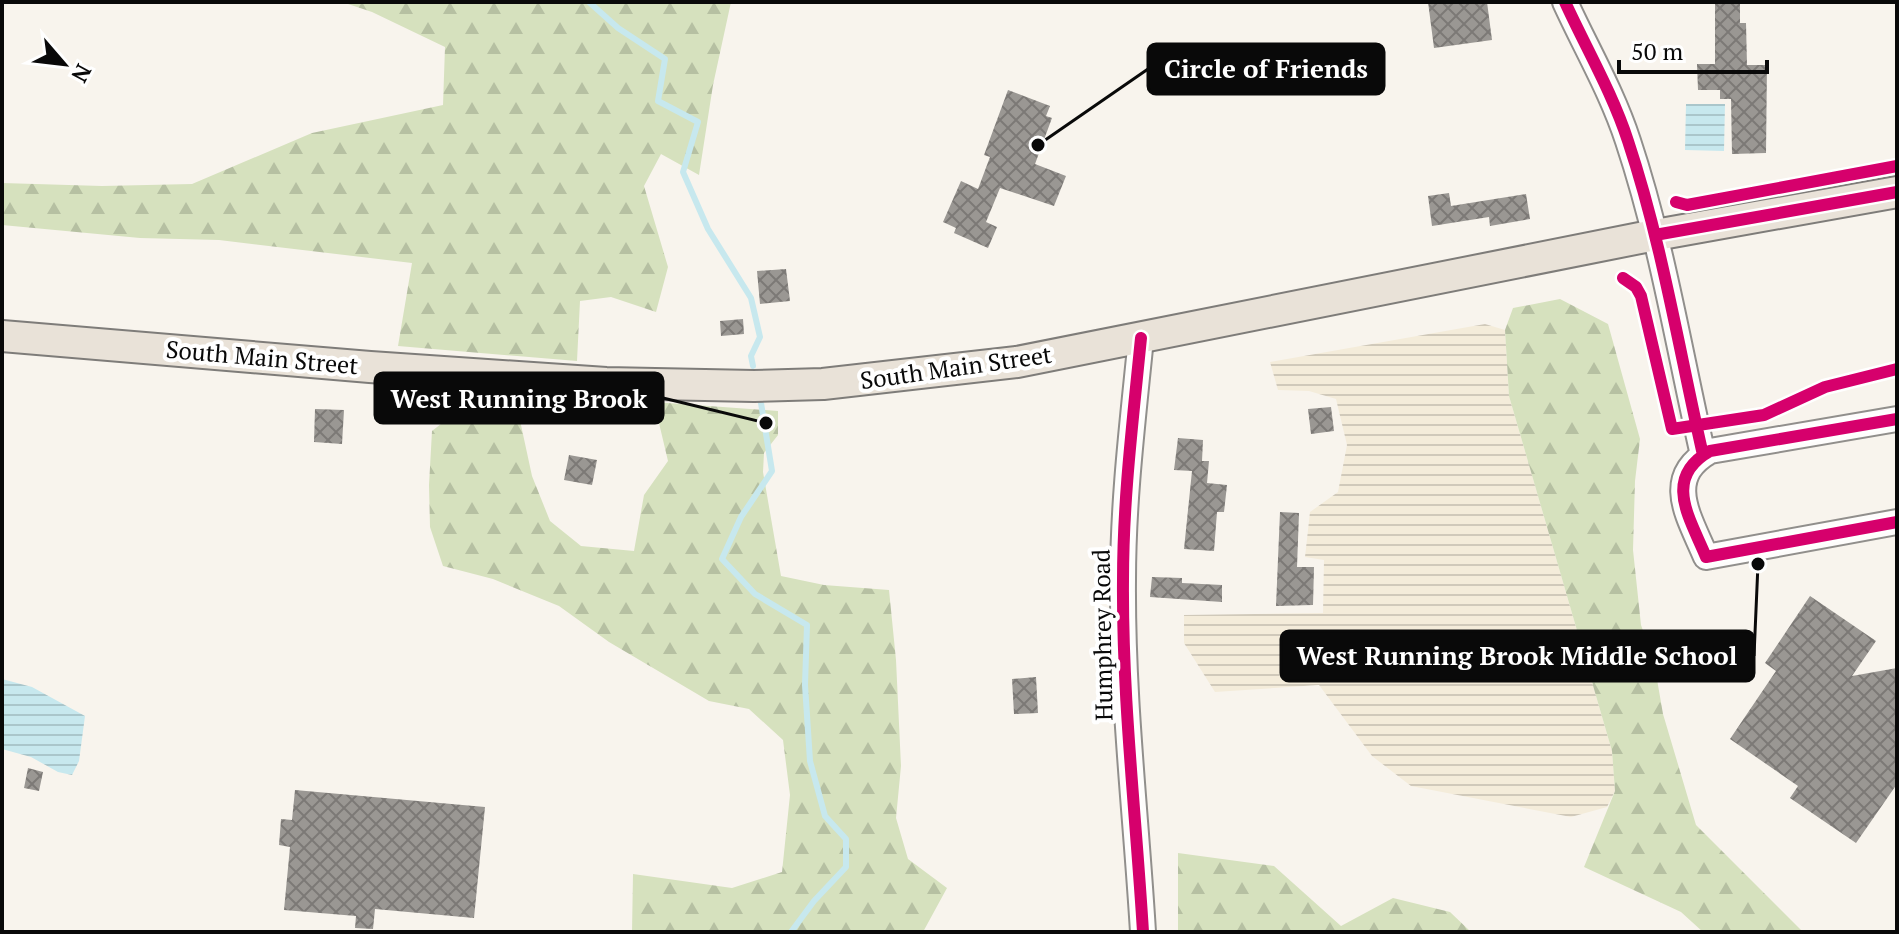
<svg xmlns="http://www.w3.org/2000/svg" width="1899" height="934" font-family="'PT Serif',serif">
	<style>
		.farmland { fill: url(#farmland-rules) }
		.forest { fill: url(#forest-firs) }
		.water { fill: url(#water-rules) }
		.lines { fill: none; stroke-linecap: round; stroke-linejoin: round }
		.stream { stroke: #c7e8ee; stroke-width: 6 }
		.building { fill: url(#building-cross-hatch) }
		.minor-casing { stroke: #918f8c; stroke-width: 28 }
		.major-casing { stroke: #7e7c79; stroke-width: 34 }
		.minor { stroke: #fefdfc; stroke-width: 24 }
		.major { stroke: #e9e2d8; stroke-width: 30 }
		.cycleway-casing { stroke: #fff; stroke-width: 17 }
		.cycleway { stroke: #d6006c; stroke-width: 12 }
		.labels { text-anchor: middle; stroke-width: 8; stroke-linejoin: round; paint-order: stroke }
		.street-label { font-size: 24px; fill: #090909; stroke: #fff }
		.leader { fill: none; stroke: #090909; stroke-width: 3 }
		.callout-dot { fill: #090909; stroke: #fff; stroke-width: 3 }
		.callout { fill: #090909; stroke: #090909; stroke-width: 3 }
		.callout-label { font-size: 26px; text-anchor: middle; font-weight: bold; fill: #fff }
	</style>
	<defs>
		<pattern id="farmland-rules" width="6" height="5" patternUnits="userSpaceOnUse" patternTransform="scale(2)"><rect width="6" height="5" fill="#f4ecda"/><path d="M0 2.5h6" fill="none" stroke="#d0c9ba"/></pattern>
		<pattern id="forest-firs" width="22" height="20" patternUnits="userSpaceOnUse" patternTransform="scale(2)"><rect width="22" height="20" fill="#d6e1be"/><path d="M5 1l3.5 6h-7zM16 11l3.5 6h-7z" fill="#b6c0a2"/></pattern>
		<pattern id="water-rules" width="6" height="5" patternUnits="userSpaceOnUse" patternTransform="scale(2)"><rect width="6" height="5" fill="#c7e8ee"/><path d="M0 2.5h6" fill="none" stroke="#aac6cb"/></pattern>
		<pattern id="building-cross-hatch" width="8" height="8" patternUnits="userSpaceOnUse" patternTransform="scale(2)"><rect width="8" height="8" fill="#9a9793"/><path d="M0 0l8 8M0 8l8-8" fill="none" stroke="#7c7976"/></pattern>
	</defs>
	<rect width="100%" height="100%" fill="#f8f4ed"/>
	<path class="farmland" d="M1485,324L1505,330L1509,396L1612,751L1615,791L1607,807L1571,817L1411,786L1372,756L1319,685L1215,692L1184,643V615L1323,613L1324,560L1305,557L1310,512L1338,492L1347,445L1336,399L1309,391L1278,390L1270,362Z"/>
	<path class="forest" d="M342,2H731L713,85L699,175L661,154L644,186L668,267L656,312L611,297L580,301L577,361L398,346L412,263L219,240L140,238L2,225V183L102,186L192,184L312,133L443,105L445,47L372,12Z
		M1560,299L1608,324L1640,439L1635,481L1633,550L1641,625L1654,662L1663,714L1696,825L1803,932H1703L1681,912L1584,867L1615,791L1612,751L1509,396L1505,330L1513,308Z
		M469,402L522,408L521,425L532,476L550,521L581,546L634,551L644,495L668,461L654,402L778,411V435L764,453L763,472L781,576L824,585L889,590L896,660L901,766L896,818L908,859L947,888L923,932H632L633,874L732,888L782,872L790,795L783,740L749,709L709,701L609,642L559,606L493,579L443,566L430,527L429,485L432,431Z
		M1178,853L1274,866L1341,926L1393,898L1450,912L1471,932H1178Z"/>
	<path class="water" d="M1686,104H1725L1724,151L1685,150Z
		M2,679L32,687L85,716L79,761L72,775L58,772L31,757L2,749Z"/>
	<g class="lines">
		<path class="stream" d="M589,2L618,28L665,59L658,101L698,122L683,172L708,229L751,298L760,337L751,356L753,366
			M761,403L772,471L741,517L722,559L755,594L807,625L805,685L810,761L825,816L846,839V867L814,901L791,932"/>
	</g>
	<path class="building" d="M1428,2H1487L1492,40L1434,48Z
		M1715,2H1740V23H1746L1747,65H1767L1766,153L1732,154L1731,99H1720V90H1698L1697,64H1715Z
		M1008,90L1050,106L1046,116L1052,118L1035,164L1066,176L1054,206L1000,188L986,222L997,227L988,248L954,233L956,228L943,222L961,181L978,189L990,157L984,155Z
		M1449,193L1451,206L1526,194L1530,219L1490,226L1489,217L1432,226L1428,196Z
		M786,269L790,301L760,304L757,271Z
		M743,319L744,334L721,336L720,321Z
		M1331,407L1334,431L1311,434L1308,409Z
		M315,409L344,410L342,444L314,442Z
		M1178,438L1203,440L1202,461H1209L1207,483L1227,485L1224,512H1217L1214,551L1184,549L1192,471L1174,470Z
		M569,455L597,460L592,485L564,480Z
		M1280,512L1299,513L1297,567H1314L1313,605L1276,606Z
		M1152,577L1182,578V583L1222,585V602L1150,597Z
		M1810,596L1876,641L1852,676L1897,668V784L1856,843L1790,798L1798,786L1730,739L1776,671L1765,663Z
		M1036,677L1038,713L1014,714L1012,679Z
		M28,768L43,772L39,791L24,788Z
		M295,790L485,807L474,918L375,909L373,929L355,928L356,916L284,910L290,847L279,845L281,819L292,820Z"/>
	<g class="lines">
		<g class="minor-casing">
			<path id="minor" d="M1565,2C1586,48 1612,92 1628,141C1662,243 1679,350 1703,455
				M1141,338C1133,419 1123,499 1123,580C1122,698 1136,815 1143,932
				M1897,419L1710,451C1662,478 1690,518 1706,557L1897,522"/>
		</g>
		<g class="major-casing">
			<path id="major" d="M2,336L370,367L606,383L754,386L823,384L1017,362L1650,236L1897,192"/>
		</g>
		<use href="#minor" class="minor"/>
		<use href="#major" class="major"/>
		<g class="cycleway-casing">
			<path id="cycleway" d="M1565,2C1586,48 1612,92 1628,141C1662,243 1679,350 1703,455
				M1676,202L1687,205L1897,166
				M1655,235L1897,192
				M1623,278L1636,287L1641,296L1672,429L1764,415L1825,387L1897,369
				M1141,338C1133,419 1123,499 1123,580C1122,698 1136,815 1143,932
				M1897,419L1710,451C1662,478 1690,518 1706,557L1897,522"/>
		</g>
		<use href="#cycleway" class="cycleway"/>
	</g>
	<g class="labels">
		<g class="street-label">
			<text transform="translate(262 358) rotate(5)" y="8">South Main Street</text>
			<text transform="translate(956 368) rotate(-8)" y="8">South Main Street</text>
			<text transform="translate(1103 635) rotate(-91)" y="8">Humphrey Road</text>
		</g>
	</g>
	<path class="leader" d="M1038 145L1148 69M766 423L663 398M1758 564L1754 656"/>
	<g class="callout-dot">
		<circle cx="1038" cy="145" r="8"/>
		<circle cx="766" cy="423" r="8"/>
		<circle cx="1758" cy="564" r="8"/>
	</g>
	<g class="callout">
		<rect x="1148" y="44" width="236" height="50" rx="8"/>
		<rect x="375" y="373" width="288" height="50" rx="8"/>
		<rect x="1281" y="631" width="473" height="50" rx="8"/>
	</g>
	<g class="callout-label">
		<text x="1266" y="78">Circle of Friends</text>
		<text x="519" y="408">West Running Brook</text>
		<text x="1517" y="665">West Running Brook Middle School</text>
	</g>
	<rect width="1899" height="934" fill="none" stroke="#090909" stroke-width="8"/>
	<g transform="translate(64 64) rotate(118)" stroke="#ffffff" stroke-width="6" paint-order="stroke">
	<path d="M0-6L14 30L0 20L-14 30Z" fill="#090909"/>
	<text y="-12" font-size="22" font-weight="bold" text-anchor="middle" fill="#090909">N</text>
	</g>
	<path d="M1619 60v12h148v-12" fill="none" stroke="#090909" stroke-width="4"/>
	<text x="1631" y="60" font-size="24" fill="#090909" stroke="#ffffff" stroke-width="6" paint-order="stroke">50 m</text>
</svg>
